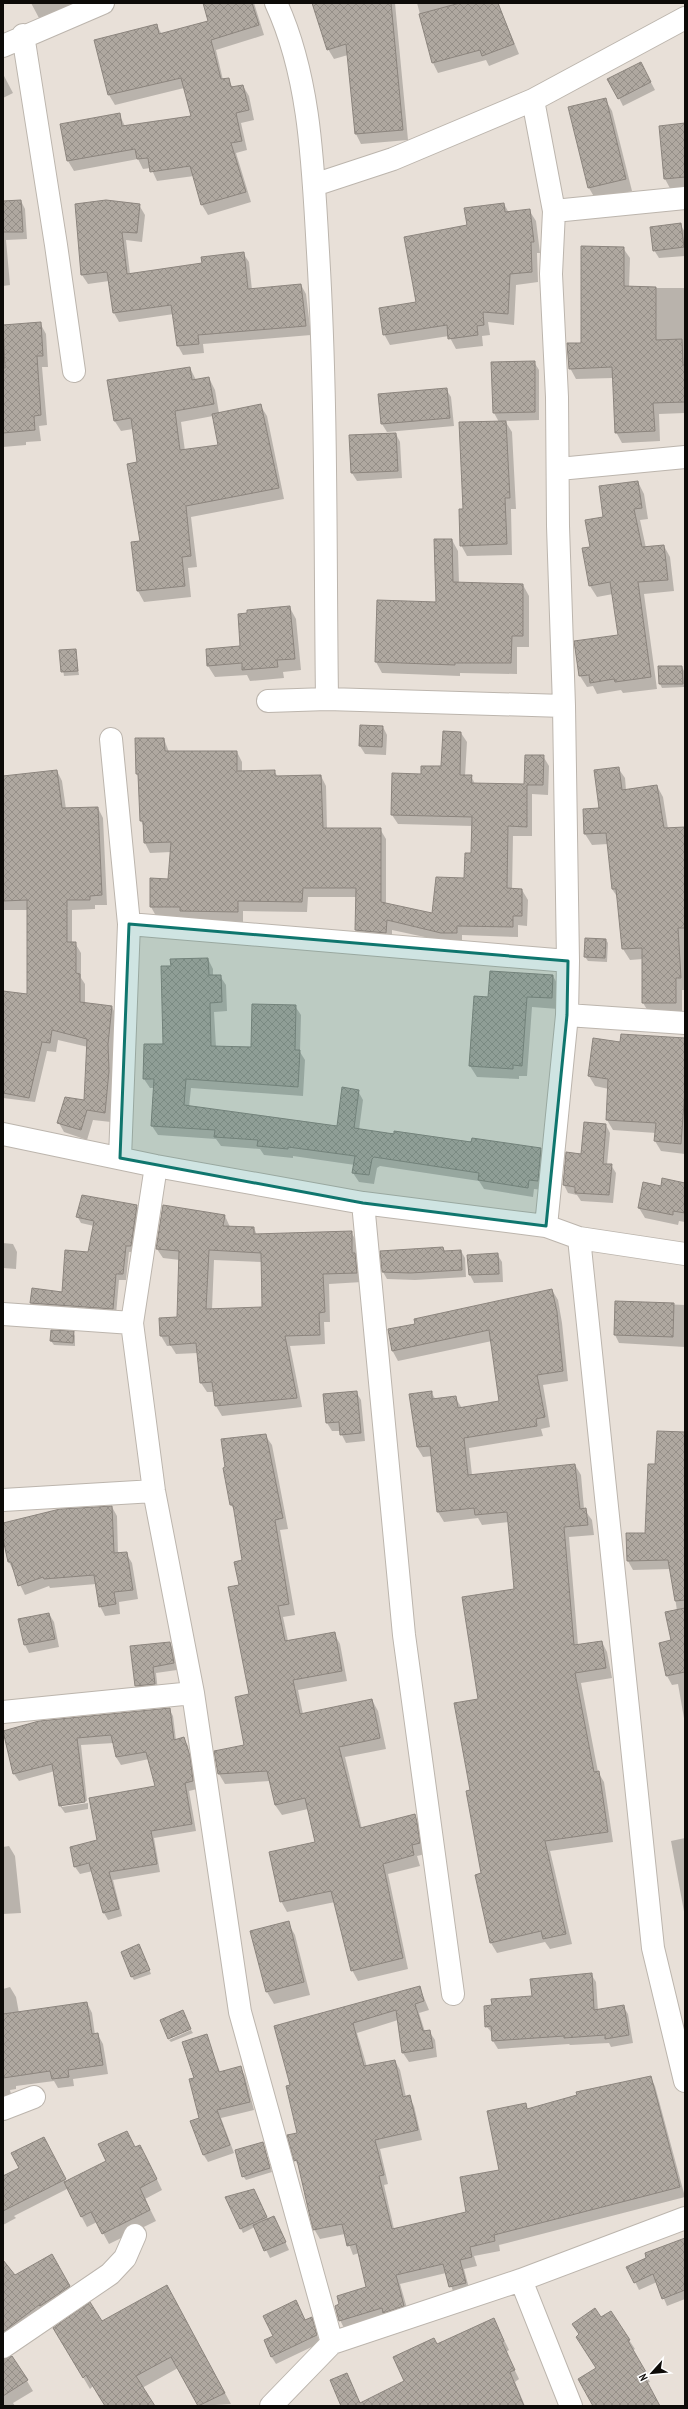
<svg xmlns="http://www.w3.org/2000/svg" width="688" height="2409" font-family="'PT Sans Narrow',sans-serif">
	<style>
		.shadow { fill: #0003; fill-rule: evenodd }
		.building { fill: url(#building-cross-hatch); stroke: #8c857e; fill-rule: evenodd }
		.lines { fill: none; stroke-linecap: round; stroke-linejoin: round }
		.minor-casing { stroke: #bcb5ad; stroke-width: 24 }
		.minor { stroke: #fff; stroke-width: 22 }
		.marked { fill: #0f766e; fill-opacity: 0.2; stroke: #0f766e; stroke-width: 3; stroke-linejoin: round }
	</style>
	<defs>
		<pattern id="building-cross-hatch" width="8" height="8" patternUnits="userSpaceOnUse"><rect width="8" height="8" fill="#afa8a0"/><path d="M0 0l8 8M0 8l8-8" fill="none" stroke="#958f88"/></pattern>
	</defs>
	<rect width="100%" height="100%" fill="#e8e0d8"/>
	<path class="shadow" d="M31,3H71L73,11L39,18Z
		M204,3H254L264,35L216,50L223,80L228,79L233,88L243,86L249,96L254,120L241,123L247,150L236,153L251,202L208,215L202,205L194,176L157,181L151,168L143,169L138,159L74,171L68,161L119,114L125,126L192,116L184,88L115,105L109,95L95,40L156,25L162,34L209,21Z
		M313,3H395L408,140L361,144L356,134L348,55L334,59L328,49Z
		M417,3H498L519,54L489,66L486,60L438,73L433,63Z
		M645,71L655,90L623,106L619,98Z
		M3,74L13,93L3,98Z
		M605,99L612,111L632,191L596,200L589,188Z
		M685,124V188L671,190L665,179Z
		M21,201L25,209L27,239L6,240L10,285L3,286V202Z
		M504,204L509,213L529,210L536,221L540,253H537L538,282L516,285L514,325L488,322L490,335L482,336L483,346L456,349L449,336L390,345L384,334L418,303L468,226Z
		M139,205L145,215L142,242L126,240L130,274L203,264L243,253L249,262L252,290L301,285L306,294L311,335L203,344L204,353L183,355L178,346L174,314L119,322L114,313L109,281L88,284L82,275Z
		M680,224L685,232V256L659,258L654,250Z
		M623,248L630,258L629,288H685V413L659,414L660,441L622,443L616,432L613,378L576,379L570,368Z
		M40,323L46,334L48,367H42L47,425L39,426L41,441L26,442V445L3,447V326Z
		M534,362L539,370V420L505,421L512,432L516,509H511L512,555L467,556L461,545L499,422L494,413L492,363Z
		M190,368L196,380L209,378L215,390L219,413L260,405L267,416L284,499L191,517L197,567L188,568L191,597L144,602L138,591L141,542L138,463L133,429L121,431L114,420ZM213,416L219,446L185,451L181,422Z
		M446,389L451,397L454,426L387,432L382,424Z
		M396,434L400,442L402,478L357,481L352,473Z
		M638,482L644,494L648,519L640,520L646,548L664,546L670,557L674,591L644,594L657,689L623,693L621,690L597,694L593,686L587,687L580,676L619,636L613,594L597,597L590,586L583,549L592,548L604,517Z
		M452,540L458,551L459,583L523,585L529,596V647H517V674L460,673V676L382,673L376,662L378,601L437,603Z
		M290,608L296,619L301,670L283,672L284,678L250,681L247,675L215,677L208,666L241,647Z
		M75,650L79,675L64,676L60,651Z
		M659,667H682L684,671V687L662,688L660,684Z
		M383,727L387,735L386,755L365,754L360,746Z
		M461,733L467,742L465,776H471L475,784L525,785L543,756L549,766L548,795L532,794V836H513L512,890H522L528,900L527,926L518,925V937L462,935V943L448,942L392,930V943L361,940L356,930L357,897H308L307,912L243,911V922L186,921L184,917L156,916L151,907L169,880L171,852L150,853L145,843L144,827L141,821L139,778L137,774L136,739H164L169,752H237L242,762V772L274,771L278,777L321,776L326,786L327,829H380L386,839V904L433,915L465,879L472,854V826L398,824L392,815L422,775L442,767Z
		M618,768L625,778L626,790L657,786L663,797L668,829L685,828V990H682V1014H650L643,1003V959L630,960L623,949L618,898L612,889L608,844L592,845L585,834Z
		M57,771L62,781L66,809L98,808L103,818L107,905H95V909L72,910V943H75L81,953V978L85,984V1004L112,1007L117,1017L113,1055L114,1081L111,1122L93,1120L87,1140L64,1132L59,1123L85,1101L88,1047L58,1040L56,1052L47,1051L35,1102L3,1098V992L28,996V910H3V777Z
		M586,939L606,940L608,943L607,962L588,961L585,957Z
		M208,959L213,969V976H220L226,985L227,1011L214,1012L216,1047L252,1048L295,1006L301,1015L300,1052L305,1060L303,1096L191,1088L189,1107L338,1127L358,1091L363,1100L359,1130L541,1149L546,1158L543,1190L534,1189L533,1197L484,1189L479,1181L380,1166L377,1168L374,1184L359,1182L353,1173L355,1165L293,1156V1158L264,1155L260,1149L221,1146L216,1139L158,1135L152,1126L155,1088H150L144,1079L145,1045L164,1046L172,967Z
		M553,976L559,987L558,1009L532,1007L527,1076H519V1079L477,1077L470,1066L489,998Z
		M594,1039L621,1043L685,1039V1154L661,1151L655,1141L656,1133L613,1130L607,1120L609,1089L595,1086L589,1076Z
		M606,1125L610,1133L607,1165H611L616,1173L613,1203L581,1201L577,1195L568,1193L564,1185L567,1153L582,1155Z
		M685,1184V1222L679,1221L678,1225L645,1218L639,1208L662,1187Z
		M137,1206L140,1213L134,1252H129L126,1280H119L116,1315L35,1309L31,1303L33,1289L63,1293L89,1253L94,1226L81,1223L77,1216Z
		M225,1216L230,1227L254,1228L257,1235L351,1232L357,1242L362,1282L329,1284L330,1322H324L325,1344L290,1346L302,1407L222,1416L216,1406L215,1392H207L201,1383L198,1353L176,1354L171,1346H167L161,1336L178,1318L180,1260L163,1258L157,1249ZM214,1260L262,1262L263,1308L212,1310Z
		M3,1243L13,1244L17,1252L16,1269L3,1268Z
		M443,1248L445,1252L461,1251L465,1258L466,1277L415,1280L387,1279L383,1272Z
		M497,1254L502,1262L503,1282L474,1283L470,1275L468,1256Z
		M552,1290L558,1300L562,1323L568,1381L543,1385L550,1427L541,1429L543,1436L469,1448L472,1475L575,1465L581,1475L584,1509L592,1520L594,1535L569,1537L578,1645L602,1642L607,1652L612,1678L581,1683L598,1772L604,1782L613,1842L550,1851L572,1944L550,1949L545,1942L497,1953L491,1943L476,1876L482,1874L471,1791L479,1700L515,1590L509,1522L482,1525L478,1518L444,1522L438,1512L432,1456L423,1457L417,1447L410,1394L431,1392L436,1400L455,1397L462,1408L500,1402L492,1341L398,1361L392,1350L417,1324Z
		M616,1302L685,1305V1347L619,1343L615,1335Z
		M73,1332L75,1336V1346L54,1345L51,1341Z
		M356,1392L361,1400L365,1441L346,1443L340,1431H332L327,1423Z
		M685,1433V1724L678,1684L672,1685L667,1676L677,1611L671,1569L633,1570L628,1561L646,1534L656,1465Z
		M265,1435L272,1445L288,1529L280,1530L295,1615L283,1617L288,1641L334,1633L340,1644L347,1681L298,1690L303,1714L372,1700L378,1711L386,1749L345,1757L362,1829L414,1816L420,1826L425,1854L417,1856L420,1866L388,1874L408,1969L358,1981L352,1970L335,1902L287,1912L281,1901L317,1843L308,1809L282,1815L275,1805L270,1781L225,1784L219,1774L246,1746L250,1695L240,1586L243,1561L235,1511L231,1505L224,1468Z
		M112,1507L117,1516L118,1554L126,1553L132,1563L138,1599L119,1602L120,1614L105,1616L100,1606L96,1584L50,1588L49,1586L25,1595L9,1562L3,1533Z
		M49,1614L54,1622L59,1647L29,1653L25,1645L20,1620Z
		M170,1643L174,1650L177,1670L156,1673L158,1691L139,1692L136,1686L131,1647Z
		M169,1709L173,1716L176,1740L183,1738L188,1746L197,1789L189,1791L196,1831L154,1838L160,1872L113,1880L122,1916L108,1920L104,1913L93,1871L80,1874L75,1867L71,1848L98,1841L156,1787L149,1759L121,1765L116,1757L114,1743L81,1745L87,1801L62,1805V1807L88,1803V1809L65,1813L60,1806L55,1771L19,1781L14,1774L3,1732L43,1722Z
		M685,1838V1917L671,1841Z
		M9,1846L15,1856L21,1913L3,1914V1847Z
		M288,1923L295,1935L310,1995L274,2004L267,1992Z
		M141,1949L151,1974L134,1980L132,1977Z
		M591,1974L596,1982L598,2011L623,2006L628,2014L633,2043L611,2047L609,2043L570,2045L569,2044L498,2049L493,2041V2034L486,2026L533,1997Z
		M10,1987L16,1997L19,2013L87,2003L92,2013L95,2035H98L103,2044L108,2074L73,2079L74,2086L58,2088L54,2081L16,2086V2089L10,2090L13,2103L3,2106V1989Z
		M420,1988L429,2010L419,2013L425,2032L429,2031L435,2040L437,2057L409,2062L403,2053L398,2020L357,2033L367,2067L395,2061L400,2070L406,2097H409L414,2106L422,2140L380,2149L388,2184L384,2185L394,2229L467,2212L501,2171L525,2104L528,2109L650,2077L655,2086L685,2197L499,2245L500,2251L474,2256L477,2266L464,2269L470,2292L455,2296L446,2273L400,2284L409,2315L345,2330L340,2320L367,2288L359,2253L353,2255L345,2234L320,2239L314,2229L300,2168L295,2160L299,2133L291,2085L275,2026Z
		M191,2030L193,2033L171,2042L169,2040Z
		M206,2036L220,2072L240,2067L245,2076L254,2110L221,2118L234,2153L208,2162L203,2154L196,2078Z
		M263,2143L272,2172L246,2180L243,2176Z
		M48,2146L66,2182L135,2148L146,2156L162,2190L145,2199L156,2221L109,2244L97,2222L87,2227L67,2189L14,2216L16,2218L3,2225V2178L20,2168Z
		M256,2194L268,2219L274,2217L289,2250L270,2258L255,2227L243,2233L226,2198Z
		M685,2247V2299L667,2306L657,2282L639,2290L628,2267L648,2258Z
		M51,2255L74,2294L9,2338L3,2330V2273L15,2276Z
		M174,2298L231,2404L199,2406L178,2368L142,2388L154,2406H106L93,2386L90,2389L54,2328L101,2323Z
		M296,2302L306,2321L311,2318L320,2343L276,2364L271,2356L275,2337Z
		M494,2319L509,2350L506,2352L519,2379L515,2382L525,2406H355L406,2381L437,2345Z
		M601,2319L629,2340L635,2349L632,2351L650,2382L647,2383L659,2406H594Z
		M3,2370L27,2381L33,2391L13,2403L15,2406H3Z"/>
	<path class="building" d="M203,3H252L259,25L211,40L221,79L229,78L231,87L243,85L249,110L236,113L242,141L231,143L246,192L201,205L190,166L150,172L148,158L137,159L135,149L67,161L60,124L120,113L122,126L191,116L181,78L108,95L94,40L157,24L159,34L208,21Z
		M312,3H391L403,130L355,134L346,44L327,50Z
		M460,3H498L514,44L482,56L480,50L432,63L419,14Z
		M641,62L651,82L618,99L607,79Z
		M606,98L626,179L588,188L568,107Z
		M685,123V177L664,179L659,126Z
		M21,200L23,232H3V201Z
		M106,200L140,204L137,233L122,232L127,274L202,263L201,257L244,252L248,289L301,284L306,326L198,335L199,344L177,346L171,305L113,313L107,272L81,275L75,204Z
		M504,203L505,212L530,209L534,242H531L532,272L510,274L508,314L483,312L484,325L477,326L478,335L448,339L447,325L383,335L379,308L416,302L404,237L467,225L464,208Z
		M681,223L684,247L653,251L650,227Z
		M581,246L624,247V286L656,287V340L682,339L683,365H685V402L653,403L655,431L615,433L612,367L569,369L567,343H581Z
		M41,322L43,356H37L41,415L34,416L35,430L3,433V368H5L3,325Z
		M535,361V412L493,413L491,362Z
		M190,367L192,380L209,377L214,404L175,411L180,450L218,445L212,414L261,404L279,488L186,506L191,556L182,557L185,586L137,591L131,542L140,541L127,464L137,462L131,418L114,421L107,380Z
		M447,388L450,418L381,424L378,394Z
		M506,421L510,498H505L507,544L460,546L459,509H463L459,422Z
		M396,433L398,471L351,473L349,435Z
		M638,481L642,508L634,509L642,547L664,545L668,580L638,582L651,677L615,682L614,679L590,683L589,675L579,676L574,641L618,635L610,582L589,586L582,548L590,547L585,520L603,517L599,486Z
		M434,539H452L453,582L523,584V636H512L511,663H455V665L375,662L377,600L436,602Z
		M290,606L295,659L277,660L278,667L242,670V663L207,666L206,649L240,646L238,614L247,613V610Z
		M76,649L78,671L61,672L59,650Z
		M658,666H682L683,684H659Z
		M360,725L383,726L382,747L359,746Z
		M443,731L461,732L460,775H472L471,783L524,784L525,755H544L543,785H527V827L508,826L507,888L522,889V916H513V927L457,926V933H441L387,920L386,933L355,930L356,888H303L302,902L238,901V912L180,911V907H150V878L168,879L171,842L144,843L143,821H140L138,774H136L135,738H164L165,751H237V771L275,770V776L321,775L323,828H381V902L432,913L436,877L464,878L465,853H471L472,817L391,815L392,773L421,774V766H441Z
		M619,767L622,790L657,785L664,828L685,827V928H678L681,978H676V1003H642V948L622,949L616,889H612L606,833L584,834L583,809L599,808L594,770Z
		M57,770L62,808L98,807L102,895L90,896V900H67V942H76V973L80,974V1002L112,1006L108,1044L109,1071L105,1113L87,1110L81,1130L57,1123L65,1097L84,1100L87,1039L52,1030L50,1043L42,1042L29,1098L3,1093V991L27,994V900L3,901V776Z
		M585,938L606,939L605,958L584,957Z
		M208,958L209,975H221L222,1002L210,1003L211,1046L251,1047L252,1004L296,1005L295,1050H300L298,1087L186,1079L184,1105L337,1126L342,1087L359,1090L354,1128L394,1134V1131L471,1142L472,1138L541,1148L538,1181L529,1180L528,1188L478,1180L479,1173L374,1157L372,1159L369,1175L352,1173L355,1156L288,1147V1149L257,1146L258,1140L214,1137L215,1130L151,1126L154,1079H143L144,1044H163L161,966H171L170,959Z
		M490,971L553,975L552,998L527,997L522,1066L513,1065V1069L469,1066L474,996L488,997Z
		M621,1034L685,1038V1089L681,1144L654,1141L656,1123L606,1120L608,1079L588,1076L593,1038L620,1042Z
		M584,1122L606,1124L603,1164H612L609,1195L575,1193V1187L563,1185L566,1152L581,1154Z
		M662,1178L685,1183V1213L673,1211V1215L638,1208L643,1182L661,1186Z
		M82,1195L137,1205L131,1246H126L123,1274H116L113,1309L30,1303L32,1288L62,1292L65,1250L88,1252L94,1221L76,1217Z
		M163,1205L225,1215L223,1226L254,1227V1234L352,1231V1253H355L357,1273L323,1274L325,1312L319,1313L320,1335L285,1336L297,1398L215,1406L212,1382L200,1383L196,1343L170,1345L169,1336H160L159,1318L177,1317L179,1251L156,1249ZM209,1250L261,1253L262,1307L206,1309Z
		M443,1247L444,1251L461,1250L462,1270L410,1273L382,1272L380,1251Z
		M498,1253L499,1274L469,1275L467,1255Z
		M552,1289L557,1312L563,1371L537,1375L545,1417L536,1419L537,1426L464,1438L468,1475L575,1464L580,1509L586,1508L588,1525L564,1527L574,1645L602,1641L606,1668L575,1673L594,1772L599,1771L608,1832L545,1841L566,1934L543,1939L541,1931L490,1943L475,1875L481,1873L466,1791L470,1790L454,1703L478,1699L462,1597L514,1589L507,1512L475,1515L474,1508L437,1512L430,1446L417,1447L409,1394L432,1391V1399L456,1396L458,1408L499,1401L489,1330L392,1351L388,1329L415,1324L414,1319Z
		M615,1301L674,1303L673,1337L614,1335Z
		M51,1330L74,1331L73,1343L50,1341Z
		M357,1391L361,1433L340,1435L339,1422L326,1423L323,1394Z
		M657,1431L685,1432V1600L675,1601L668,1560L627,1561L626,1533H645L648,1464H655Z
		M266,1434L283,1518L275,1520L289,1604L278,1606L285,1641L335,1632L342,1671L293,1680L300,1714L372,1699L380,1738L339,1747L360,1828L415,1814L417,1822L420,1843L412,1845L414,1855L383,1864L403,1958L351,1971L331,1891L280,1902L269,1852L315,1842L305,1798L275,1805L267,1771L218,1774L214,1751L244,1745L235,1697L249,1694L228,1587L239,1585L234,1562L242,1560L233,1505H230L223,1468L225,1467L221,1439Z
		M112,1506L114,1553L127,1552L133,1590L114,1592L116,1604L99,1607L94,1575L44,1579L43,1577L18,1586L11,1562H8L3,1539V1523L60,1509Z
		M685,1608V1672L666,1676L659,1643L671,1640L665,1612Z
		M49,1613L55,1639L24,1645L18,1619Z
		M170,1642L174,1663L153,1667L155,1684L135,1686L130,1646Z
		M170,1708L174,1740L184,1737L190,1756L193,1781L185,1783L192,1824L151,1831L157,1864L109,1872L119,1909L103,1913L89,1863L74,1867L70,1847L97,1840L89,1798L155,1786L146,1752L116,1757L111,1735L77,1738L85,1802L59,1806L52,1764L13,1774L3,1731L39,1721Z
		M289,1921L304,1982L266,1992L250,1931Z
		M139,1944L150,1970L131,1977L121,1952Z
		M592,1973L594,2010L624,2005L629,2035L605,2039V2035L564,2038V2036L492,2041L491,2026L485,2027L484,2006L492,2005L491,1999L532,1996L530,1979Z
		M420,1986L424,2001L415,2004L423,2031L430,2030L433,2048L402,2053L396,2010L353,2023L364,2066L395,2060L403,2097L410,2095L418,2130L375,2140L384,2175L379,2176L392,2229L466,2212L460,2177L499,2170L487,2111L526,2103L527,2109L577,2095L576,2092L651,2076L680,2187L494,2235L495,2241L470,2247L472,2257L460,2260L466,2283L449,2287L443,2264L396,2275L404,2306L383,2313L382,2308L339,2321L335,2306L339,2304L337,2296L366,2287L356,2244L347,2246L342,2224L313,2230L297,2160L294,2161L287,2135L297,2133L286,2086L290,2085L274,2026Z
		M87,2002L92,2034L98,2033L103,2065L68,2070L69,2077L52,2079L50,2071L3,2078V2014Z
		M183,2010L191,2029L168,2039L160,2020Z
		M207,2034L219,2072L241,2066L250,2102L217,2110L230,2145L203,2155L190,2121L199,2118L189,2079L194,2078L182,2042Z
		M127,2131L135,2147L140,2145L157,2179L140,2188L150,2210L102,2234L91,2212L81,2217L64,2182L106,2161L98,2144Z
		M44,2137L66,2179L3,2211V2176L19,2168L11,2153Z
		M263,2142L270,2168L242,2177L235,2150Z
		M254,2189L267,2217L240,2229L225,2197Z
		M274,2216L286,2242L264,2251L253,2225Z
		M685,2238V2290L662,2299L653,2274L634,2283L626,2267L646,2258L645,2253Z
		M52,2254L70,2286L40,2306L39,2305L3,2332V2260L15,2275Z
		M167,2285L225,2393L198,2406L171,2357L136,2376L155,2406H105L86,2375L83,2378L53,2328L90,2302L102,2321Z
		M296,2300L305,2320L312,2317L317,2335L271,2357L264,2340L273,2336L263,2316Z
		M595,2308L601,2317L611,2311L630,2340L628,2341L646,2372L643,2374L660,2406H593L578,2379L596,2368L576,2337L579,2334L572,2324Z
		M494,2318L504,2341L502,2342L515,2370L510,2372L524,2406H341L330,2380L347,2373L360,2403L404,2381L393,2357L434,2338L437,2344Z
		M12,2356L28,2380L3,2396V2359Z"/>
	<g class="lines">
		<g class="minor-casing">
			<path id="minor" d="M276,3C311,79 313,169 318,252C327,401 325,550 327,699
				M23,35L56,245L74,371
				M3,46L103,3
				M533,100L554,211L551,274L557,397L558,526L564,706L568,961L567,1015L546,1226
				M314,185L393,159L533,100L685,18
				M554,211L685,198
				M559,469L685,457
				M268,701L327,699L564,706
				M111,739L129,924L120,1158
				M129,924L568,961
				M567,1015L685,1023
				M3,1134L156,1166L363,1203L546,1226L579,1238L685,1254
				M156,1166L132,1323L154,1491L193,1693L240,2012L332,2343
				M363,1203L404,1635L453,1994
				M579,1238L653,1948L685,2081
				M3,1314L132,1323
				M3,1500L154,1491
				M3,1712L193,1693
				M3,2109L34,2097
				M521,2280L571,2406
				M3,2347L110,2274L125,2258L135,2235
				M271,2406L332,2343L521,2280L685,2218"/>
		</g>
		<use href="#minor" class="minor"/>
	</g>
	<path class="marked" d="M129,924L568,961L567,1015L546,1226L363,1203L120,1158Z"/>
	<rect width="688" height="2409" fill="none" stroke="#0d0b08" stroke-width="8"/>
	<g transform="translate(652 2373) rotate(243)" stroke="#ffffff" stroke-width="3" paint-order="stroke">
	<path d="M0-3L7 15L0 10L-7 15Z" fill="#0d0b08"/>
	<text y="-6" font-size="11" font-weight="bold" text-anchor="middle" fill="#0d0b08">N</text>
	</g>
</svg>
